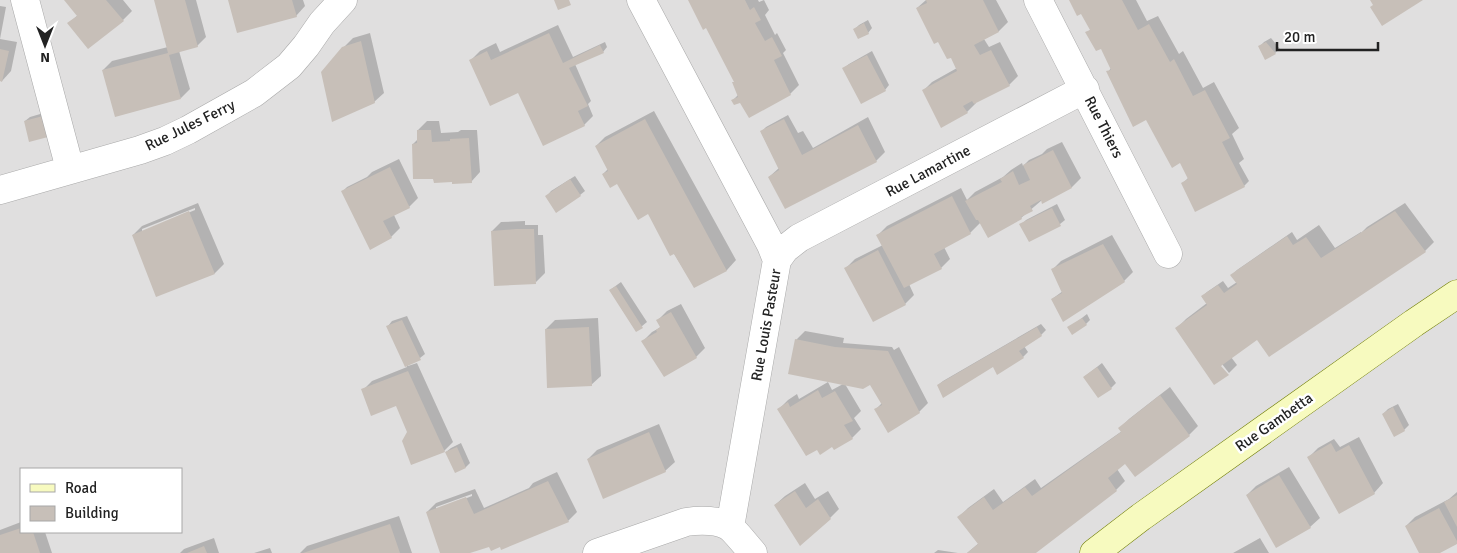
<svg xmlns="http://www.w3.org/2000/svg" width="1457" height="553" font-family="Signika,sans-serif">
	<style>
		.residential { fill: #e0dfdf; fill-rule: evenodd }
		.shadow { fill: #0003; fill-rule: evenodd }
		.building { fill: #c7bfb8 }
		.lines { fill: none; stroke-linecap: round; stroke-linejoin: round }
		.street-casing { stroke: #a9a9a9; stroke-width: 29 }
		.secondary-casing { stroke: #707d05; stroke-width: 29 }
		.street { stroke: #fff; stroke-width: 28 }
		.secondary { stroke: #f7fabf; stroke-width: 28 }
		.labels { text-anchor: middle; stroke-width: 5; stroke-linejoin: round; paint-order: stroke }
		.street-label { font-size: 15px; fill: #222; stroke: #fff }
	</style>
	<rect width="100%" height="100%" fill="#f2efe9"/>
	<path class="residential" d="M0,0H1457V553H0ZM21,469H181V532H21Z"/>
	<path class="shadow" d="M65,0H123L132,11L123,20L69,23L78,15Z
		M155,0H196L206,37L197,46L179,51L190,89L181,98L103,70L112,61L168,47Z
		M230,0H303L305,6L296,16Z
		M689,0H758L759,2L764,0L769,10L765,15L775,35L777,33L786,50L783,53L799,85L790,94L741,101L733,100L739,94L734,82L735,81L707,27Z
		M926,0H996L1008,22L999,31L984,39L989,47L1000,42L1018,76L1009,85L976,102V103L967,112L923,91L932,82L957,68L951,56L917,8Z
		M1071,0H1136L1147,21L1158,16L1179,54L1183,51L1203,88L1214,82L1239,128L1232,134L1244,159L1239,163L1249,181L1244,186L1182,184L1189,177L1181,161L1108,72L1111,68L1102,47L1087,33L1091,29L1082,12Z
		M0,6L6,7L0,39L17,42L11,71L2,81L0,80Z
		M868,20L872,28L868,33L855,29L859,25Z
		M558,25L573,57L605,42L607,47L603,52L575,64L591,101L588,104L593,116L584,125L519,92L471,60L480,51L496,43L500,52Z
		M370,33L384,93L374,102L343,48L353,38Z
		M1271,38L1280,49L1275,53L1259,47L1264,42Z
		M872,51L889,85L885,90L844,68L849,64Z
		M654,111L736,260L727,270L694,286L649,213L617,183L603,174L608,169L596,146L605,137Z
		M47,112V136L25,121L30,117Z
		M788,115L798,133L803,131L813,148L868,117L885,152L876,161L769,177L779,168L761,132L766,127Z
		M427,121H439L441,133L458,132L461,130H477L480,172L471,182L413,144L418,139V130Z
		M1062,142L1081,178L1072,187L1043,202L1042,200L1021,218L981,222L970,233L944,247L950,259L941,268L909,284L914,295L905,304L846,268L855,259L883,245L878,235L887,226L961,188L967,200L975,192L1003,177L1011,170L1022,163L1023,166L1029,160L1042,154L1047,149Z
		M399,159L418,198L409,207L394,215L400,228L391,237L343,191L347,187L367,177L372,172Z
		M575,176L585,191L580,195L547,196L551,191Z
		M198,203L224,264L215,273L157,295L133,235L142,226ZM195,208V210L142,232V229Z
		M1405,203L1434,242L1425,251L1257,339L1231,357L1237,365L1229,373L1222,364L1177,328L1186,319L1207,303L1202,297L1207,292L1223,281L1228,288L1237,282L1232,275L1237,270L1292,232L1297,240L1319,225L1335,248L1361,232V233L1367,227Z
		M1057,204L1065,220L1060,224L1021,225L1026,220Z
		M525,221V225H538V235H543L545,273L536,282L492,231L501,222Z
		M1112,235L1133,272L1124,281L1052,299L1063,291L1052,270L1061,261Z
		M621,282L647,322L636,331L610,290Z
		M681,304L705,348L696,357L643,341L652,332L661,327L658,320L667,311Z
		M1087,314L1090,320L1086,324L1069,328Z
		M407,316L425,354L420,358L408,364V366L417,363L453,442L444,451L409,432L397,405L363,390L372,381L407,367L388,326L392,321Z
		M598,318L601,376L591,385L546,329L555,320Z
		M1041,324L1046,330L1041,335L1024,346L1028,352L1023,357L993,365L938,385L943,381Z
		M805,331L844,338L843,343L892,347L894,350L899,347L928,403L919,412L876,409L882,403L871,383L845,384L861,411L854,418L861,429L852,438L832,445L817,448L779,409L788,400L797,394L799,399L828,382L832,390L843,384L796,340Z
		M1102,363L1116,383L1111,388L1084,377Z
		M1170,387L1198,426L1189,435L1135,475L1125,462L1117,469L1125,481L1116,490L1034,553H967L979,543L959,517L968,508L994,489L1003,502L1035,479L1041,488L1122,431L1120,428L1129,419Z
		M1398,404L1409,425L1404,430L1383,414L1388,409Z
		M659,424L675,462L665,471L588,459L597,450Z
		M1359,437L1383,483L1374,493L1309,457L1318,448L1334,439L1340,447Z
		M461,443L470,463L466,467L455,471L446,452L451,448Z
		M1289,467L1320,518L1310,527L1247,495L1256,486Z
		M557,472L577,512L568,521L500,545H489L466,553H441L427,512L436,503L475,489L484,508L529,488L533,483ZM472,494V496L436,510V507Z
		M805,483L815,499L828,491L839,509L830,518L775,505L785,496Z
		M1457,492V542L1437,553H1421L1406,526L1415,517L1449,499Z
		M399,516L412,553H300L307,546Z
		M21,522V532H45L52,553H0V530Z
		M214,538L219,553H180L184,549Z
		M1260,538L1269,553H1233Z
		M270,548L272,553H254Z
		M938,550L958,553H934Z"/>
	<path class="building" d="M64,0H106L124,21L88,49L67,23L77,16Z
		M154,0H185L198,47L169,55L181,99L115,117L102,70L168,53Z
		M228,0H292L297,17L237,33Z
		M554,0H569L571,5L558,10Z
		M688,0H745L750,10L754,7L761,20L755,23L765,41L772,37L782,56L774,60L791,95L749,118L740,103L734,105L731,100L738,97L732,82H734L706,28L703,30Z
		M926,0H983L999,32L974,45L980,55L991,50L1010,86L974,104L972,101L963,106L968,113L941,128L922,90L957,71L951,58L947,59L938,42L934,44L916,8L927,3Z
		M1069,0H1122L1138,30L1149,24L1170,62L1174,59L1193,96L1205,90L1230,138L1222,142L1245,187L1195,212L1181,183L1188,179L1180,163L1172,168L1146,120L1133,127L1106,71L1111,70L1101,49L1096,51L1085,32L1090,30L1081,14L1077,16Z
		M1370,0H1423L1382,26L1370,7L1373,5Z
		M864,23L869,34L858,39L853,29Z
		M549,33L563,63L600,45L604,53L569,68L588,106L578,111L585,126L543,146L518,93L490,106L469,60L487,51L491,60Z
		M361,41L375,103L332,122L321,72L342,47Z
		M1266,42L1276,54L1265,60L1258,46Z
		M0,49L9,51L2,82L0,81Z
		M867,55L886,91L861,104L842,68Z
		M43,116L48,137L29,142L24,121Z
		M645,119L727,271L694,288L674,254L670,256L648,214L638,220L617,184L610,188L602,174L608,171L595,146Z
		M784,119L802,155L858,125L877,162L785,209L768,177L779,170L760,131Z
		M417,130H431L432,142L450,141V139L469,138L472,183L452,184V182L434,183L433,179H413L412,144L417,143Z
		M1053,150L1072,188L1042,204L1041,200L1030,206L1033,211L1021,217L1022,219L988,238L978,220H976L965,201L1002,182L1000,179L1013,171L1019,185L1030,180L1023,165Z
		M390,167L410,208L383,221L392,238L370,250L341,191Z
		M570,179L581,196L556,213L545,196Z
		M952,196L971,234L934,254L942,269L904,288L876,235Z
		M1052,208L1061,226L1029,242L1019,224Z
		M189,211L215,274L156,297L132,235Z
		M1395,211L1426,252L1269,357L1257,340L1221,366L1229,375L1214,385L1175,328L1207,305L1201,296L1218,285L1224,293L1237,284L1230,275L1287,236L1293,245L1306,237L1321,258Z
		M516,229H534L536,284L494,286L491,231Z
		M1103,244L1125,282L1063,322L1051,299L1062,293L1051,269Z
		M878,250L906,305L873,322L844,268Z
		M616,286L643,328L636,332L609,290Z
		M671,312L697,358L664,377L641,341L657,332L656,330L660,327L656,320Z
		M1082,318L1087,325L1072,335L1067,327Z
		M402,320L421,360L405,367L386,326Z
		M589,327L592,386L547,388L545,329Z
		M1037,327L1042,336L1019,351L1024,358L997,375L993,367L943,398L937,385Z
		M795,339L835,347L888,351L920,413L888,433L874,409L882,405L870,385L863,389L788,374Z
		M1097,367L1112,389L1098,398L1083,377Z
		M408,371L445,452L411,465L402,441L407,432L396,406L371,416L361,389Z
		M818,390L822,398L835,391L853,421L844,425L853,439L834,450L832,447L820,455L817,450L806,456L777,409L788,402L790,407Z
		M1160,395L1190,436L1135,477L1125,464L1108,478L1117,491L1036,553H967L978,544L957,517L984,497L993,510L1025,487L1032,496L1121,432L1118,428Z
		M1393,407L1405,431L1394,437L1382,414Z
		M649,432L666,472L603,499L587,459Z
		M1331,443L1336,452L1349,445L1375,494L1339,514L1307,457Z
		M457,447L466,468L455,473L445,452Z
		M1279,475L1311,528L1276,548L1246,495Z
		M548,481L569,522L501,550L500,547L491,551L489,547L470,553H440L426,512L466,497L474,514Z
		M795,491L806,508L818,499L831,519L800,546L774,505Z
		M1457,495V527L1444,502Z
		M1439,508L1457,541V544L1440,553H1419L1405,526Z
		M390,524L400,553H303Z
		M21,528V532H33L40,553H0V535Z
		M204,546L207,553H187Z"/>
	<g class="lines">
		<g class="street-casing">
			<path id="street" d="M25,0L70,169
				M641,0L771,245L777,260L730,527
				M1038,0L1168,254
				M0,190L140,150L165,141L188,130L254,93L289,66L306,46L322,23L343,0
				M777,260L785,249L799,238L1085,89
				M597,553L686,522C699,520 721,519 732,529C739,536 746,545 753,553"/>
		</g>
		<g class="secondary-casing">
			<path id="secondary" d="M1094,553L1141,517L1414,323L1457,294"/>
		</g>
		<use href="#street" class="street"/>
		<use href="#secondary" class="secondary"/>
	</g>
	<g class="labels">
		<g class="street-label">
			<text transform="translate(190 125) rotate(-26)" y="5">Rue Jules Ferry</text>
			<text transform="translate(1104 127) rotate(63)" y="5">Rue Thiers</text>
			<text transform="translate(928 171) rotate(-28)" y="5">Rue Lamartine</text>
			<text transform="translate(766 325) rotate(-80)" y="5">Rue Louis Pasteur</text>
			<text transform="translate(1274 422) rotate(-35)" y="5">Rue Gambetta</text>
		</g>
	</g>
	<rect x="20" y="468" width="162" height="65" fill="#ffffff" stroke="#a7a7a7"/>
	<rect x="30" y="484" width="25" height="8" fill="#f7fabf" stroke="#a7a7a7"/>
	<text x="65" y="493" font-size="15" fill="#222222">Road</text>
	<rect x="30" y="506" width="25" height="15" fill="#c7bfb8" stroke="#a7a7a7"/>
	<text x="65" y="518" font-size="15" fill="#222222">Building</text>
	<g transform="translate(45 45) rotate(180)" stroke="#ffffff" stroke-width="4" paint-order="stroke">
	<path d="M0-4L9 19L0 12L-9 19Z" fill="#222222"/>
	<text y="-8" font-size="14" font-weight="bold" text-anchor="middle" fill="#222222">N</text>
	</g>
	<path d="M1277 42v8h101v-8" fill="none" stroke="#222222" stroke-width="2.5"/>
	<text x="1284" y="42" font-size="15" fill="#222222" stroke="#ffffff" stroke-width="4" paint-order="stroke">20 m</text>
</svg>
